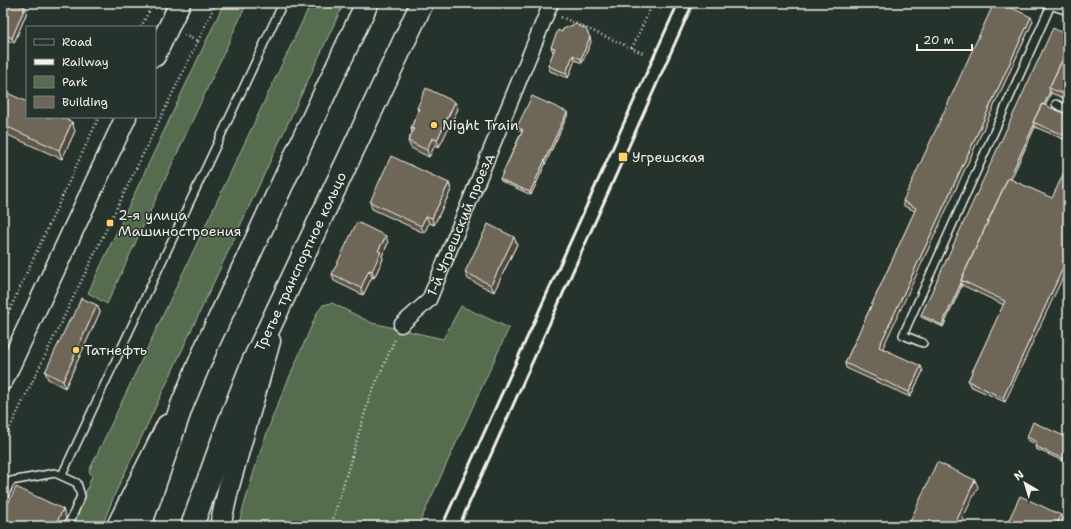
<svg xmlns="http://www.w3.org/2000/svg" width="1071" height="529" font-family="'Shantell Sans',sans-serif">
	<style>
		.green { fill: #576c50; stroke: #a6ae9c }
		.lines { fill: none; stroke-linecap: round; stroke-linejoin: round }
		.lane-casing { stroke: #f4f1e8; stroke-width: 10 }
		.street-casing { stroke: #f4f1e8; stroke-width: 17 }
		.secondary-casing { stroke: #f4f1e8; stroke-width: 23 }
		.primary-casing { stroke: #f4f1e8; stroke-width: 25 }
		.path { stroke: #f4f1e8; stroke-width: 2.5; stroke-dasharray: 1 3; stroke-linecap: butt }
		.lane { stroke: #26332d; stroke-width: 7 }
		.street { stroke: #26332d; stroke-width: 14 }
		.secondary { stroke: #26332d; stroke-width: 20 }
		.primary { stroke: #26332d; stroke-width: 22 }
		.rail { stroke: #f4f1e8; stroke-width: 3 }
		.wall { fill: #5f584b; stroke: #f4f1e8 }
		.shaded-wall { fill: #4d473d; stroke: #f4f1e8 }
		.building { fill: #6e6657; stroke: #f4f1e8 }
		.poi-dot { fill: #ffd166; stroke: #26332d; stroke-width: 1.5 }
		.labels { text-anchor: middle; stroke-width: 3; stroke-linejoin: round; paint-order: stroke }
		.poi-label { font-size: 14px; fill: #f4f1e8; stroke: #26332d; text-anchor: start }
		.street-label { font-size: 14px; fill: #f4f1e8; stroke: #26332d }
	</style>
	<rect width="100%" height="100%" fill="#26332d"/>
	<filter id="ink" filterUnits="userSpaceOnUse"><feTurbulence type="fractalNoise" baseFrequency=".025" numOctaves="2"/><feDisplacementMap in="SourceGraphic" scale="8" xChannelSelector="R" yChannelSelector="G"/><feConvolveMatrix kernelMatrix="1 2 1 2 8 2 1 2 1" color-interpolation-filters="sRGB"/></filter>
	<g filter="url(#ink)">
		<path class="green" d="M224,3H247L107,304L88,293Z
			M311,3H344L114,496L102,526H73L92,476L89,471Z
			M332,303L372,323L443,339L461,306L509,328L418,526H238L258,458L274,413L317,313L323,305Z"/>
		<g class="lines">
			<g class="lane-casing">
				<path id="lane" d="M1044,3L1068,11
					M1056,104L1068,110
					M923,343L903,335L1051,5
					M62,475L283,3
					M3,498L11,481L55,473L77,483L81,496L68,526"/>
			</g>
			<g class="street-casing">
				<g id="street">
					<path id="s1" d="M401,325L429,300L551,3"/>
				</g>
			</g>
			<g class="secondary-casing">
				<path id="secondary" d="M155,56L180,3
					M3,380L126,117
					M117,526L167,425
					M220,526L229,486L270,341"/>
			</g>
			<g class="primary-casing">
				<g id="primary">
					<path d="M140,526L182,405L208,343L367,3"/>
					<path id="s2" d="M192,526L229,423L253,362L422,3"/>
				</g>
			</g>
			<path class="path" d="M561,17L645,54
				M141,27L153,3
				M198,41L216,3
				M632,48L653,3
				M3,324L99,117
				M3,442L198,41L184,35
				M331,526L369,399L395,339"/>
			<use href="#lane" class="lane"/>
			<use href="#street" class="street"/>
			<use href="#secondary" class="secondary"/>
			<use href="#primary" class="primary"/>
			<path class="rail" d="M442,526L678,3
				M459,526L693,3"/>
		</g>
		<path class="wall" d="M3,3L27,12L14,43L3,39Z
			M1033,21L882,348L923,371L910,397L846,368L845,363L915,211L904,206L903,201Z
			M1068,36V100L1051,93L1045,106L1068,115V141L1035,127L1011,179L1005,402L970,386L968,381L1004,305L962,285L943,327L921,317V315Z
			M591,42L582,63L575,60L568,78L550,71L548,66L554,52H553L551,47Z
			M3,91L75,131L62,159L3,133Z
			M417,108L458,109L439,147L435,145L429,157L411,148L408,141L412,133L411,128L418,111Z
			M568,114L531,195L501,181L500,179L522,131L518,130L517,127Z
			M449,183L451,190L434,225L429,223L424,233L372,209L370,202Z
			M388,243L382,256L383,259L374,278L372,277L363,295L334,281L332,274Z
			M517,244L494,292L468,279L465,272Z
			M97,305L100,312L65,388L48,379L45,372Z
			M1027,437L1068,438V463L1036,449L1035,446L1036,444L1027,440Z"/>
		<path class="shaded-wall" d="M25,7L27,12L14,43L12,38Z
			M1031,17L1033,21L881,352L879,347Z
			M590,37L591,42L582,63L581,59Z
			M573,55L575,60L568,78L566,73Z
			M1050,91L1051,93L1037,124L1035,123Z
			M455,102L458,109L439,147L437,140Z
			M567,112L568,114L531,195L530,192Z
			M72,122L75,131L62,159L59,150Z
			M1034,125L1035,127L964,282L962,281Z
			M432,138L435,145L429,157L427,150Z
			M449,183L451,190L434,225L432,218Z
			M426,216L429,223L424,233L421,226Z
			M386,236L388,243L382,256L383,259L374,278L372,271L378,251Z
			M514,237L517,244L494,292L491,285Z
			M1068,257V266L1005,402L1003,398Z
			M369,270L372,277L363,295L361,288Z
			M961,283L962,285L943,327L942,325Z
			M97,305L100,312L65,388L63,381Z
			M921,366L923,371L910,397L909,392Z
			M975,480L978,487L959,526H954Z
			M63,509L66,518L62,526H55Z
			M1061,515L1063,522L1062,526H1056Z"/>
		<path class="building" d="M3,3H16L25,7L12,38L3,34Z
			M994,3H1001L1031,17L879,347L921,366L909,392L845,363L916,208L903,201Z
			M575,24L586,29L590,37L581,59L573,55L566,73L548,66L555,48L551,47L558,30L562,32L563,29Z
			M1053,28L1068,36V48L1049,88L1050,91L1044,105L1042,104L1033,122L1034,125L1009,179L1008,178L961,280V283L942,325L921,315Z
			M1068,48V96L1049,88Z
			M426,88L455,102L437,140L432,138L427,150L408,141L414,129L411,128L419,109L417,108Z
			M3,91L27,102V117H60L72,122L59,150L3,125Z
			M532,96L567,112L530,192L500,179L523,130L517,127Z
			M1042,104L1068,115V137L1033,122Z
			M391,156L449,183L432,218L426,216L421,226L370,202Z
			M1068,164V257L1003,398L968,381L1005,301L961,280L1008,178L1052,198Z
			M357,222L386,236L378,251L381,252L372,271L369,270L361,288L332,274Z
			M488,224L514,237L491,285L465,272Z
			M81,298L97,305L63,381L45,372L71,317L73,318Z
			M1033,422L1068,438V461L1035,446L1037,442L1027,437Z
			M937,462L975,480L954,526H908Z
			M16,487L63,509L55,526H3V514Z
			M1020,496L1061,515L1056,526H1006Z"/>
	</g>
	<g class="poi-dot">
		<circle cx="434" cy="125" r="4"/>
		<rect x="618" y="152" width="10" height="10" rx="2"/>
		<rect x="106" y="219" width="8" height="8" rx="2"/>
		<circle cx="76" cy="350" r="4"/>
	</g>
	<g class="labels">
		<g class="poi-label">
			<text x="442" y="130">Night Train</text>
			<text x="632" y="162">Угрешская</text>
			<text x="118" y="220">2-я улица<tspan x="118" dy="16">Машиностроения</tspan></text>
			<text x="84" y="355">Татнефть</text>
		</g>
		<g class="street-label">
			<text dy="5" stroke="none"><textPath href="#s1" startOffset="119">1-й Угрешский проезд</textPath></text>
			<text dy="5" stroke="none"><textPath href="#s2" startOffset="286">Третье транспортное кольцо</textPath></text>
		</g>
	</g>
	<rect width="1071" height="529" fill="none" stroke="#26332d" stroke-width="16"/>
	<rect x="8" y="8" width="1055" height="513" fill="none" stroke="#f4f1e8" stroke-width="1.5" filter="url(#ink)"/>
	<rect x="26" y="26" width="130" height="92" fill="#26332d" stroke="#787f78"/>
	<rect x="34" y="39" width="20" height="6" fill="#26332d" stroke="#787f78"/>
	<text x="62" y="46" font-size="12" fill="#f4f1e8">Road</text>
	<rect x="34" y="59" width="20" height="6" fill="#f4f1e8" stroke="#787f78"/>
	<text x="62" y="66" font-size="12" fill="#f4f1e8">Railway</text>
	<rect x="34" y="76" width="20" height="12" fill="#576c50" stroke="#787f78"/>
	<text x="62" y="86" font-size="12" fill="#f4f1e8">Park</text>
	<rect x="34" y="96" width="20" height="12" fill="#6e6657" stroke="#787f78"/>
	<text x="62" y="106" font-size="12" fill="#f4f1e8">Building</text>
	<g transform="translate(1025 483) rotate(322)" stroke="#26332d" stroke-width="3" paint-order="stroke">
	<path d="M0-3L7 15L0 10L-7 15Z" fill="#f4f1e8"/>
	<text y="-6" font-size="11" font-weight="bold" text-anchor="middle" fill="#f4f1e8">N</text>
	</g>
	<path d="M917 44v6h55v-6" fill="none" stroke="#f4f1e8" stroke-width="2"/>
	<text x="923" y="44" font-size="12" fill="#f4f1e8" stroke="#26332d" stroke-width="3" paint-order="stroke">20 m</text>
</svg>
